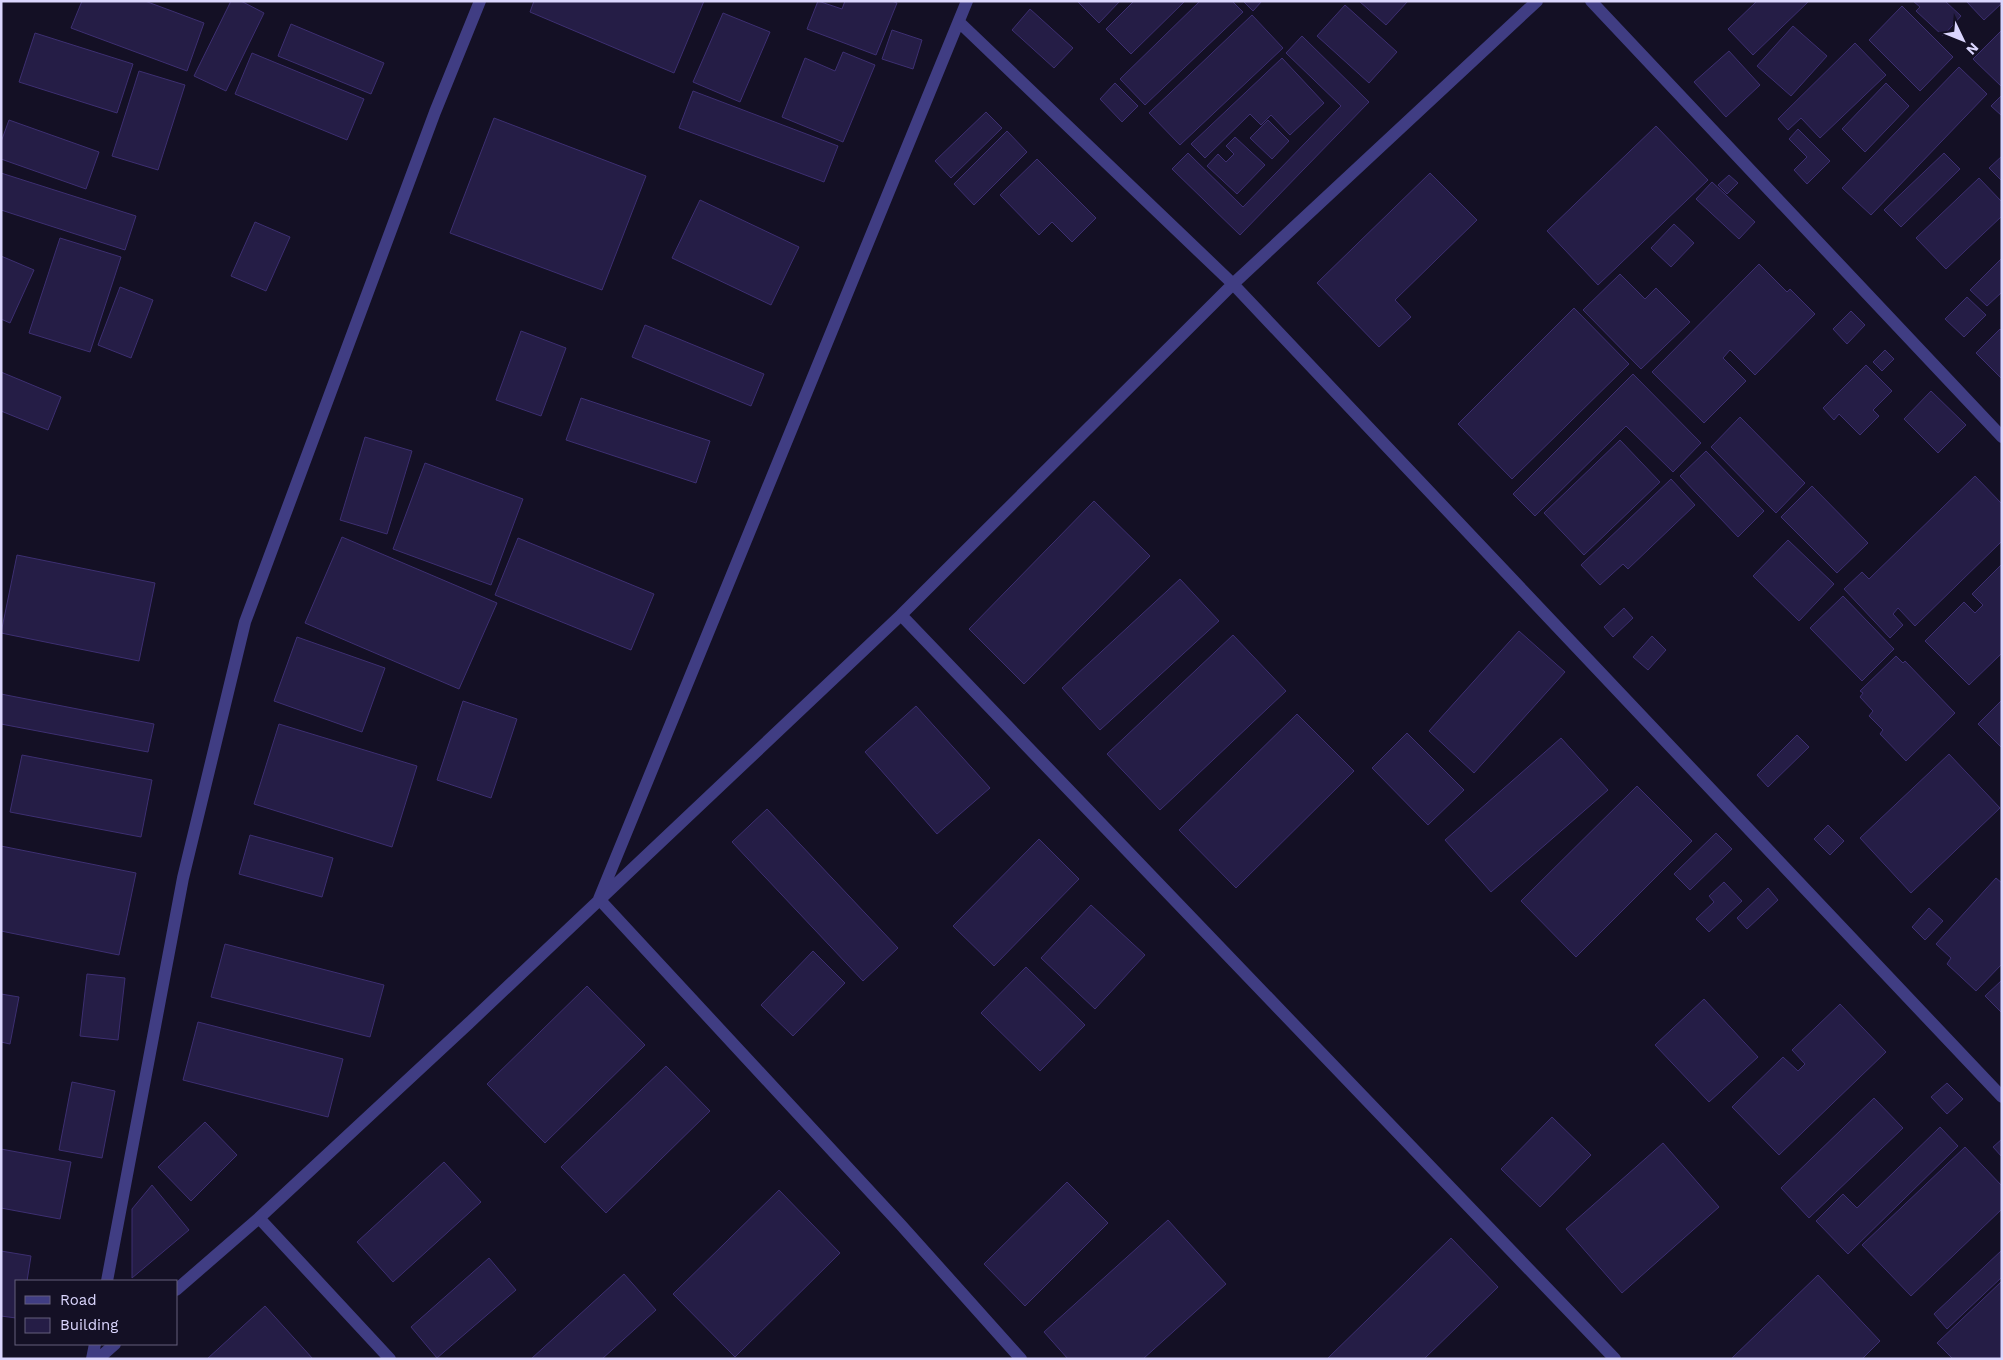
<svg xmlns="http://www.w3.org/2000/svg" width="2003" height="1360" font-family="'Work Sans',sans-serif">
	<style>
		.building { fill: #251d46; stroke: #3d2f71 }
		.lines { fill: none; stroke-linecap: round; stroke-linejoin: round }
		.minor { stroke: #403d83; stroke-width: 12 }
	</style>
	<rect width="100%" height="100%" fill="#141025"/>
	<path class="building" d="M82,1H145L204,23L187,71L71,28Z
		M231,1H241L264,13L226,91L194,76Z
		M534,1H704L674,73L530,12Z
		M818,1L842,9L845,1H892L897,3L876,55L807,29Z
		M1077,1H1120L1099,23Z
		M1134,1H1185L1131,54L1106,29Z
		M1200,1H1232L1243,12L1145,105L1120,79Z
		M1243,1H1262L1253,11Z
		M1359,1H1408L1386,25Z
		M1757,1H1809L1753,55L1728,29Z
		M1913,1H1945L1961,16L1943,36L1916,11L1920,7Z
		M1966,1H2002V3L1984,20Z
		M1345,5L1397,52L1369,83L1317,36Z
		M1902,6L1953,57L1920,91L1869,40Z
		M1030,9L1073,48L1054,68L1012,30Z
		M723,13L770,32L740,102L693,82Z
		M1252,15L1283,48L1180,145L1149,113Z
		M291,24L384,63L371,94L278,56Z
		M1793,26L1827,56L1791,96L1757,66Z
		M892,30L922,40L913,69L882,59Z
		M2002,30V87L1973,59Z
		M35,33L133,64L117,113L19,82Z
		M1302,36L1369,102L1240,235L1172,169L1188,153L1243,207L1341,106L1286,53Z
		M1855,43L1886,75L1820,138L1801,118L1788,130L1778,119Z
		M1729,51L1760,85L1726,117L1694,82Z
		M843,52L875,65L843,142L782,117L805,58L835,71Z
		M252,53L364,99L347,140L235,94Z
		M1282,58L1324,103L1290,135L1271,115L1261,125L1250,114L1205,158L1191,144Z
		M1959,67L1987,94L1871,215L1842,188Z
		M139,71L185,85L158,170L112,156Z
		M1115,83L1138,106L1122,122L1100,99Z
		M1886,83L1909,106L1865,152L1842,129Z
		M693,91L838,146L824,182L679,128Z
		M2002,95V116L1991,106Z
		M986,112L1002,128L951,178L935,161Z
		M494,118L646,176L602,290L450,233Z
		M9,120L99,152L86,189L1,159V142Z
		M1268,120L1289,141L1272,159L1250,138Z
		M1656,126L1708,180L1598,285L1547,231Z
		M1798,129L1830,161L1807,184L1794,170L1807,157L1789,139Z
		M1007,131L1027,152L974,205L954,184Z
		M1235,137L1265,165L1237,194L1207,166L1218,154L1226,162L1234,154L1226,146Z
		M1944,153L1960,169L1901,227L1884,210Z
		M2002,156V181L1989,168Z
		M1037,159L1096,218L1072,242L1052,222L1039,235L1000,195Z
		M1,173L136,216L125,250L1,210Z
		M1430,173L1477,220L1395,300L1411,317L1379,347L1317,283Z
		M1729,175L1738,183L1727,194L1718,185Z
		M1979,178L2002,202V216L1946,269L1916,238Z
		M1712,182L1755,222L1739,239L1696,199Z
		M700,200L799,247L771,305L672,258Z
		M255,222L290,237L266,291L231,276Z
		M1674,224L1694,243L1671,267L1651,248Z
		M60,238L121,257L90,352L29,333Z
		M1,256L34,270L10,323L1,319Z
		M2002,258V292L1987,306L1970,290Z
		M1759,264L1787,292L1790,289L1815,314L1755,375L1730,350L1723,358L1746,381L1704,423L1652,372Z
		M1620,274L1645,299L1656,288L1690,322L1641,369L1583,310Z
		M120,287L153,300L131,358L98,345Z
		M1967,297L1986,315L1964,337L1945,319Z
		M1574,308L1629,364L1512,479L1458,424Z
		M1851,311L1865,325L1847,344L1833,329Z
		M645,325L764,374L751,406L632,357Z
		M2000,329L2002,331V379L1976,353Z
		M521,331L566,348L541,416L496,400Z
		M1885,350L1894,359L1882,371L1873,362Z
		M1866,365L1892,391L1873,410L1879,416L1860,435L1839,414L1834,420L1823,408Z
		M1,372L61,397L48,430L1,411Z
		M1633,374L1701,443L1673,472L1626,426L1535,516L1513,494Z
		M1931,391L1966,425L1938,453L1904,419Z
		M581,398L710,441L696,483L566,440Z
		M1740,417L1805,483L1776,513L1711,447Z
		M365,437L412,451L387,534L340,520Z
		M1620,440L1660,482L1584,555L1544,513Z
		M1706,451L1764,511L1738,537L1680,476Z
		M425,463L523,499L491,585L393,549Z
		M1975,476L2002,504V541L1915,626L1898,608L1893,614L1903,625L1890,638L1844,589L1862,572L1869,579Z
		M1671,479L1695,505L1628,569L1623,564L1600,585L1581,565Z
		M1812,486L1868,543L1837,573L1781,517Z
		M1094,501L1150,556L1024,684L969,629Z
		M342,537L497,603L459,689L305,623Z
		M518,538L654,594L631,650L495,595Z
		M1788,540L1834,584L1799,621L1753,576Z
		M17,555L155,583L139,661L1,633Z
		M2002,564V653L1969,685L1925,641L1964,602L1975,613L1983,605L1972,594Z
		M1180,579L1219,621L1100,730L1062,688Z
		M1843,596L1894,649L1862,681L1810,628Z
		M1624,608L1633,618L1613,637L1604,627Z
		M1519,631L1565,672L1474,773L1429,731Z
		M1233,635L1286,691L1160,810L1107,754Z
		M1652,636L1666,650L1648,670L1633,657Z
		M297,637L385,668L362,732L274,701Z
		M1896,656L1903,663L1905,661L1955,713L1906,761L1880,734L1883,730L1869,716L1873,711L1860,697L1863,693L1860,691Z
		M1,694L154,724L148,752L1,724Z
		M2002,700V748L1978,724Z
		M463,701L517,719L491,798L437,780Z
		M916,706L990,788L937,834L865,752Z
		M1297,714L1354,771L1236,888L1179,830Z
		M279,724L417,766L392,847L254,804Z
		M1407,733L1464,790L1428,825L1372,768Z
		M1797,735L1809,747L1768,787L1757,775Z
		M1561,738L1608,790L1491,892L1445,840Z
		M1949,754L2000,808L1911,893L1860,838Z
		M22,755L152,780L141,837L10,812Z
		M1637,786L1692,841L1576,957L1521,901Z
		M767,809L898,948L863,981L732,842Z
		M1828,825L1844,841L1830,855L1814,839Z
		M1716,833L1732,849L1690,890L1674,874Z
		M250,835L333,858L322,897L239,874Z
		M1039,839L1079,879L994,966L953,926Z
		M1,846L136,873L119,955L1,931Z
		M1996,878L2002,883V964L1976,991L1947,964L1951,958L1936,944Z
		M1724,882L1742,901L1709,932L1696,919L1714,902L1709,896Z
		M1768,888L1778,900L1747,929L1737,918Z
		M1091,905L1145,955L1095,1009L1041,958Z
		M1929,908L1943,921L1925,940L1912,927Z
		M225,944L384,985L370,1037L211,997Z
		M813,951L845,983L793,1036L761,1005Z
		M1026,967L1085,1025L1040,1071L981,1013Z
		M87,974L125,978L118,1040L80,1036Z
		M2002,980V1013L1985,996Z
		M587,986L645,1045L545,1143L487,1084Z
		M1,994L19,997L10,1044L1,1042Z
		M1704,999L1758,1057L1709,1102L1655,1045Z
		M1840,1004L1886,1052L1779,1155L1732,1107L1783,1057L1798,1071L1805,1064L1792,1050Z
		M198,1022L343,1059L328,1117L183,1080Z
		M666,1066L710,1111L606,1213L561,1167Z
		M72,1082L115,1091L102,1158L59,1150Z
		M1947,1083L1963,1099L1947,1114L1931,1097Z
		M1874,1098L1903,1128L1809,1218L1781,1188Z
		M1552,1117L1591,1155L1540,1207L1501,1169Z
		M205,1122L237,1155L191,1201L158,1167Z
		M1940,1127L1958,1146L1848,1254L1816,1221L1843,1194L1857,1208Z
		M2002,1139V1157L1993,1147Z
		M1663,1143L1719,1207L1622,1293L1566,1229Z
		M1965,1147L2002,1186V1209L1911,1296L1862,1245Z
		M1,1149L71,1162L60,1219L1,1208Z
		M444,1162L481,1202L393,1282L357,1242Z
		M1067,1182L1108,1223L1025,1306L984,1264Z
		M152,1185L189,1230L132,1278V1209Z
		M779,1190L840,1253L735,1357L673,1294Z
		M1168,1220L1226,1284L1143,1359H1068L1044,1332Z
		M1451,1238L1498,1287L1424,1359H1327Z
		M2002,1250V1277L1947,1329L1934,1314Z
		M1,1251L31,1256L27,1281H16V1318L1,1316Z
		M489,1258L516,1290L437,1358L411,1327Z
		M624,1274L656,1310L602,1359H531Z
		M1818,1275L1880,1341L1862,1359H1731Z
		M2002,1281V1359H1953L1937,1343Z
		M265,1306L313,1359H207Z"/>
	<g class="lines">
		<path class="minor" d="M967,1L599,899L901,1225L1021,1359
			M1591,1L2002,437
			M959,22L1233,284L2002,1097
			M901,615L1615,1359
			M259,1218L390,1359
			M107,1281L183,878L245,622L435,112L480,1
			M176,1290L259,1218L468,1024L901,615L1233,284L1537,1
			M92,1359L95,1344
			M98,1359L115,1344"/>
	</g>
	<rect width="2003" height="1360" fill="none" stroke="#dbd6fe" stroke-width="5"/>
	<rect x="15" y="1280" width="162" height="65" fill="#141025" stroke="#645f7c"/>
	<rect x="25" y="1296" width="25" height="8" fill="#403d83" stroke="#645f7c"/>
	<text x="60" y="1305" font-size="15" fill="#dbd6fe">Road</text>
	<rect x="25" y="1318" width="25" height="15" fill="#251d46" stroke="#645f7c"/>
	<text x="60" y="1330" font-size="15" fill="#dbd6fe">Building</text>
	<g transform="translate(1963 40) rotate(133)" stroke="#141025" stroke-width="4" paint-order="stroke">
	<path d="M0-4L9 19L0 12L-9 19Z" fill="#dbd6fe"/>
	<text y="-8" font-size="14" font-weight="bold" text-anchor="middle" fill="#dbd6fe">N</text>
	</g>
</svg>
